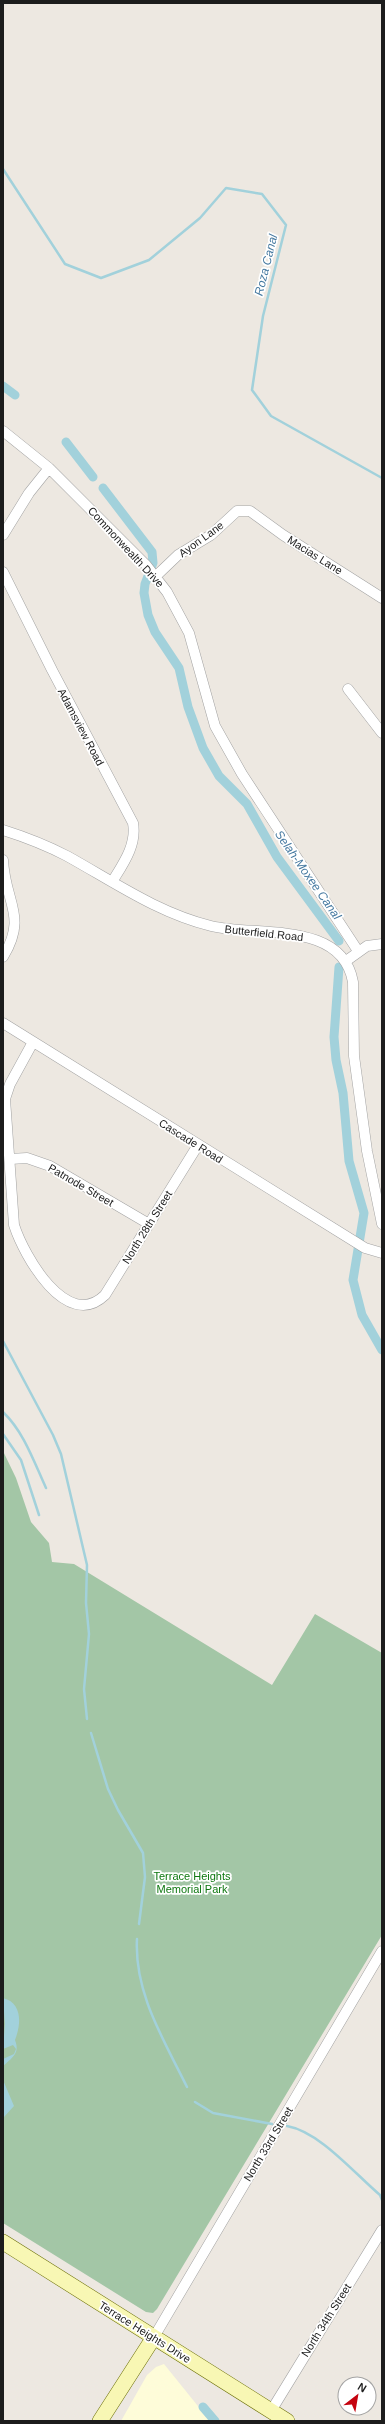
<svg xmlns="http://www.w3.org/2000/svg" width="385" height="2424" font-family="Arial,sans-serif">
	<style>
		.education { fill: #fefcd9 }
		.cemetery { fill: #a3c6a6 }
		.water { fill: #a2d1db }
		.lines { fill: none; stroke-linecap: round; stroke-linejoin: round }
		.stream { stroke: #a2d1db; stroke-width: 2.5 }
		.canal { stroke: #a2d1db; stroke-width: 9 }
		.minor-casing { stroke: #a3a3a3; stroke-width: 11 }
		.secondary-casing { stroke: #6b6f06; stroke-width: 16 }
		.minor { stroke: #fff; stroke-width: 10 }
		.secondary { stroke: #f8f7b4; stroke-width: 15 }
		.labels { text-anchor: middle; stroke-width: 3.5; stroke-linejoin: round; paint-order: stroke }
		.street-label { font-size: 11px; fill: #1c1c1c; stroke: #fff }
		.park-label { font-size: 11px; fill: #0d770f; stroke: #fff }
		.water-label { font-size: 12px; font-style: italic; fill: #477aa1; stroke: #fff }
	</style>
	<rect width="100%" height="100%" fill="#ede8e1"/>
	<path class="education" d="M164,2364L210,2421H121L147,2375L156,2367Z"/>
	<path class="cemetery" d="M3,1451L16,1478L31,1522L49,1543L52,1562L74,1564L272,1685L315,1614L382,1653V1935L157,2309L153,2313L146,2312L3,2223Z"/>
	<path class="water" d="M3,1998C23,2003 21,2025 15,2040C20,2053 13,2057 3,2066V2059L14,2054L16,2049L13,2045L3,2049L5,2024Z
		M3,2080L14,2106L4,2117H3Z"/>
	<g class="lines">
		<path class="stream" d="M3,169L65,264L101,278L149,260L200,218L226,188L262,194L286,225L263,316L252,390L271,416L382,478
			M3,1341L53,1435L61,1454L87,1565L86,1603L89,1634L84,1689L87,1719
			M3,1412C24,1432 34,1462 46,1488
			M3,1434L21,1460L39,1515
			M91,1733L108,1789L118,1810L143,1853L145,1877L139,1924
			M137,1939C134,1993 164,2040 187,2087
			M195,2102L213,2113L272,2124
			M287,2126C320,2132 354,2173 380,2195L382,2200"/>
		<path class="canal" d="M3,386L15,395
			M66,442L93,477
			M103,488L152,552L153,563L145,584L144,593L148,615L155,632L179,668L188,707L203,748L219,776L247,804L277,857L339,941
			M339,967L334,1037L336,1060L343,1093L349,1161L364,1213L353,1280L362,1315L382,1350
			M203,2407L215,2421"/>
		<g class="minor-casing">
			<path id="minor" d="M3,431L49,468L146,565L167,592L189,633L215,726L242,774L358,951
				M3,535L29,493L49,468
				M3,572L52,670L133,823C137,845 123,864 112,882
				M156,576L178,555L211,535L237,511H250L283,535L382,598
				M348,689L382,733
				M3,830C25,837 46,845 67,856C114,882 158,913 211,926C257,937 342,920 353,982L354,1056L367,1151L382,1224
				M3,860C5,903 28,916 3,957
				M346,961L367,946L382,944
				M3,1023L365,1248L382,1253
				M33,1042L10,1084L5,1099L14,1225C24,1256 67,1332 105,1295L198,1145
				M10,1159L27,1158L50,1166L149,1224
				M154,2337L382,1951
				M271,2411L382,2230"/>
		</g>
		<g class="secondary-casing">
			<path id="secondary" d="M3,2242L287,2421
				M100,2421L154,2337"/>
		</g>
		<use href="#minor" class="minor"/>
		<use href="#secondary" class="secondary"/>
	</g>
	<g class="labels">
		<g class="street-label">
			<text transform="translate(201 539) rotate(-36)" y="4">Ayon Lane</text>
			<text transform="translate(126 547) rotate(47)" y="4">Commonwealth Drive</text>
			<text transform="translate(315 555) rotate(32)" y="4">Macias Lane</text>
			<text transform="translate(81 727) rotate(62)" y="4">Adamsview Road</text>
			<text transform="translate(264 933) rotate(6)" y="4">Butterfield Road</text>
			<text transform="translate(191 1141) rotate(32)" y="4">Cascade Road</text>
			<text transform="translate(81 1185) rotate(30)" y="4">Patnode Street</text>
			<text transform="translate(147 1227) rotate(-58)" y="4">North 28th Street</text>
			<text transform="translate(268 2144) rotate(-59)" y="4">North 33rd Street</text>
			<text transform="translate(326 2320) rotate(-58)" y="4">North 34th Street</text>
			<text transform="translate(145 2332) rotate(32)" y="4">Terrace Heights Drive</text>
		</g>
		<g class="park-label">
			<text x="192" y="1880">Terrace Heights<tspan x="192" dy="13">Memorial Park</tspan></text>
		</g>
		<g class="water-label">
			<text transform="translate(266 265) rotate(-76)" y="4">Roza Canal</text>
			<text transform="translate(308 875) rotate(55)" y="4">Selah-Moxee Canal</text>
		</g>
	</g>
	<rect width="385" height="2424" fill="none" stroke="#1c1c1c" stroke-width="8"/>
	<g transform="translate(357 2396) rotate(31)"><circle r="19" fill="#ffffff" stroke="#a4a4a4"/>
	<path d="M0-3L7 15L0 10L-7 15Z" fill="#c5030f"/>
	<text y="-6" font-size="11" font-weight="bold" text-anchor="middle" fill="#1c1c1c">N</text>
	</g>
</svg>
